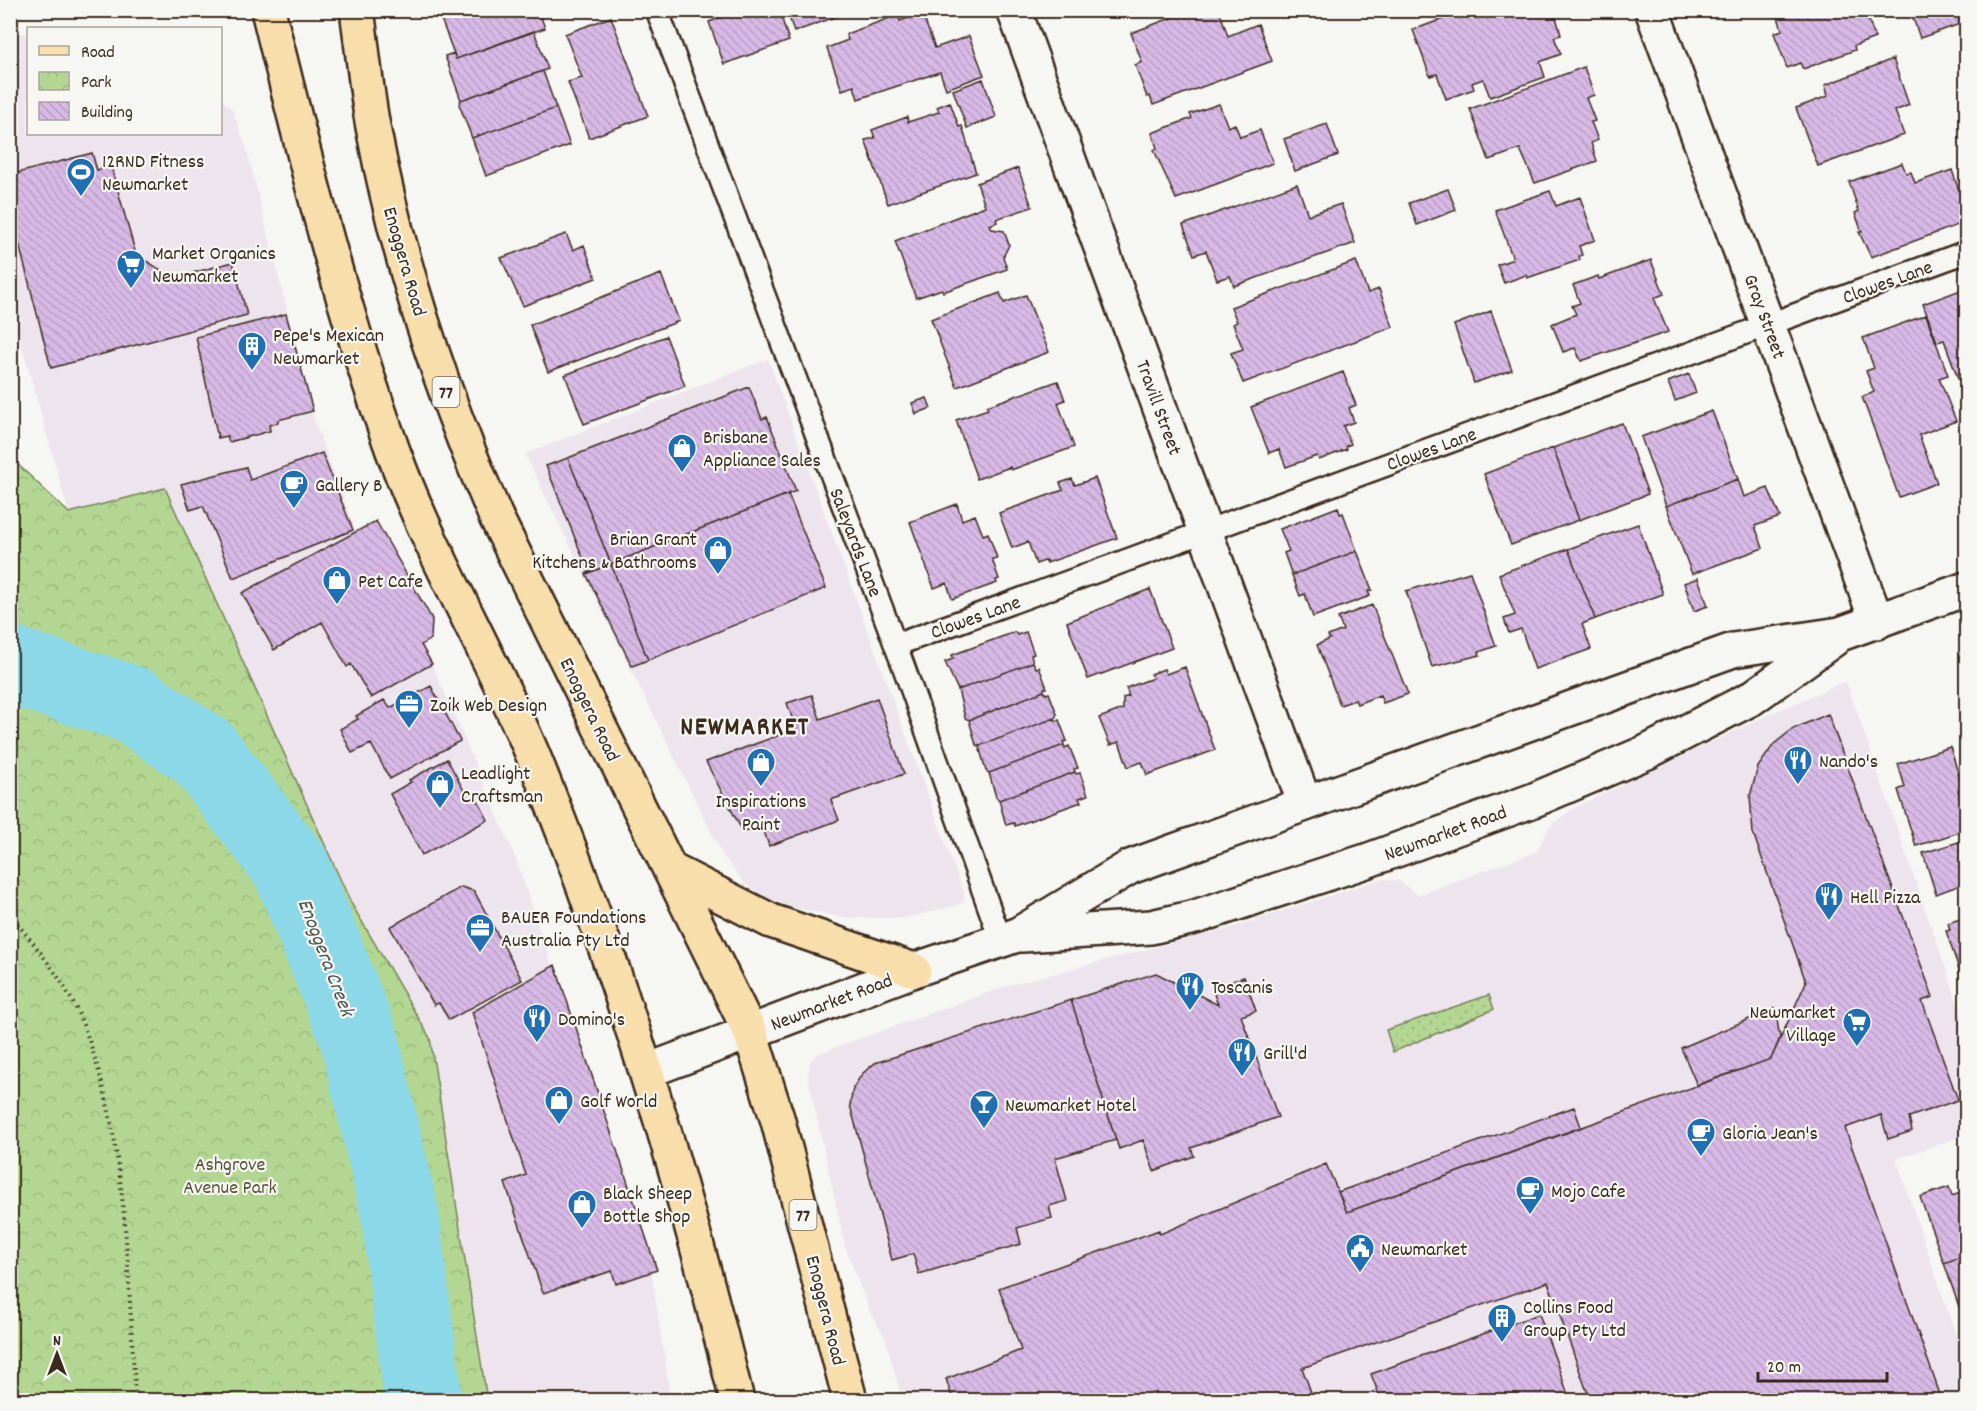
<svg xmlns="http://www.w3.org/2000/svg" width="1977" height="1411" font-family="Dekko,sans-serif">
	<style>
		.built { fill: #ede4ee }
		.park { fill: url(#park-crowns); stroke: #778058; stroke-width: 1.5 }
		.garden { fill: url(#garden-dots); stroke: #778058; stroke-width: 1.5 }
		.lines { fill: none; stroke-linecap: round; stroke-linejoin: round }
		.river { stroke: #8ad8e8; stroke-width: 78 }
		.building { fill: url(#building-back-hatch); stroke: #3b2a1e; stroke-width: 1.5 }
		.service-casing { stroke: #3b2a1e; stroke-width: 26 }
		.minor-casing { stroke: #3b2a1e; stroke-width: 38 }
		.secondary-casing { stroke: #3b2a1e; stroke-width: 38 }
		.primary-casing { stroke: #3b2a1e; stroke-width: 38 }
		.path { stroke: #3b2a1e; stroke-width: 4; stroke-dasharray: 1.5 4.5; stroke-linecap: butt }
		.service { stroke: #f6f6f2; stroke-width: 21 }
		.minor { stroke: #f6f6f2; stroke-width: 33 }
		.secondary { stroke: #f6f6f2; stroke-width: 33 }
		.primary { stroke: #f8deab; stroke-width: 33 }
		.labels { text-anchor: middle; stroke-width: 4.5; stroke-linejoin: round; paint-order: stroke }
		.shield { fill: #f6f6f2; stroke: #73675e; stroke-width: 1.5 }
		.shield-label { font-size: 18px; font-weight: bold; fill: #3b2a1e }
		.poi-label { font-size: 20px; fill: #3b2a1e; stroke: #f6f6f2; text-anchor: start }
		.street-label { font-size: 20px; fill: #3b2a1e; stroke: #f6f6f2 }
		.park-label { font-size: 20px; fill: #59553b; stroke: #f6f6f2 }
		.water-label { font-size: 21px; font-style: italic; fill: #4f5650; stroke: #f6f6f2 }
		.district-label { font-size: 26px; font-weight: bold; letter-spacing: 1.5px; fill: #3b2a1e; stroke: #f6f6f2 }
	</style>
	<defs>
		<pattern id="park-crowns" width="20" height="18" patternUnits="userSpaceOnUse" patternTransform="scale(1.5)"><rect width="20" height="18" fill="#b3d792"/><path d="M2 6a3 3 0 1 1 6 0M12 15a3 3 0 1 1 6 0" fill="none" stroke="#9bb97d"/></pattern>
		<pattern id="garden-dots" width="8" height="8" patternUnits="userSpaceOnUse" patternTransform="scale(1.5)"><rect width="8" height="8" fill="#b3d792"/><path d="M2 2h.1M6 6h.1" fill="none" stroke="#9bb97d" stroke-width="1.8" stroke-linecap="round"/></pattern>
		<pattern id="building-back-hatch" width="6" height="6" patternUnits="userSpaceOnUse" patternTransform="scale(1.5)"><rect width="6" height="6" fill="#d8b9e6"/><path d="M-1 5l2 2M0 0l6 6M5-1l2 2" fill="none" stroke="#ba9fc5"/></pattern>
	</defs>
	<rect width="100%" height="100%" fill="#f6f6f2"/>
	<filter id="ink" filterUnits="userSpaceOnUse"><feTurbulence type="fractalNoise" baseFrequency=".0167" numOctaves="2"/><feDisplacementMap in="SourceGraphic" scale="12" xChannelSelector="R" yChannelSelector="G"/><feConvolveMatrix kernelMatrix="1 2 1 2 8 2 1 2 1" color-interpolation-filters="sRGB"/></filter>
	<g filter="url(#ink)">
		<path class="built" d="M10,31L28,35V134H220L221,99L232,109L247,150L315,423L356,532L432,664L516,859L649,1256L671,1400H487L430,1038L351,903L69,513L11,307Z
			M768,359L964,894V901L958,905L905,918H845L790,907L765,897L745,884L723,856L525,454Z
			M1846,681L1966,1027V1135L1896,1159L1966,1365V1400H902L885,1337L871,1314L845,1246L808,1077L810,1062L817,1054L1010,985L1234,927L1382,879L1399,881L1418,895L1536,852L1550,826L1572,809L1768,715Z"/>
		<path class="park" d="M10,457L69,513L165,488L351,903L430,1038L487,1400H11Z"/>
		<path class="garden" d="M1489,995L1494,1009L1393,1052L1386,1030Z"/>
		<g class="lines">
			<path class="river" d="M10,665L133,705L203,752L291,867L359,1038L400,1214L423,1400"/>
		</g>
		<path class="building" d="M465,10H538L545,28L456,59L441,19Z
			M740,10H779L789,41L724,64L709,22Z
			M787,10H854L794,32Z
			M1192,10H1219L1228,36L1258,24L1272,61L1153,105L1150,96L1147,97L1135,65L1142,62L1131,33Z
			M1467,10H1554L1561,35L1554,37L1561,54L1540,62L1545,77L1490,97L1483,79L1472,83L1474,89L1446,99L1437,74L1430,76L1413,30Z
			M1776,10H1880L1867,15L1875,38L1854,46L1855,50L1803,69L1800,63L1787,68L1774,33L1782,30Z
			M1924,10H1956L1960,24L1920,38L1912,15Z
			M922,13L935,48L969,36L984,75L946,89L940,72L858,99L854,86L842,90L827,48L848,40L846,34L898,15L900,21Z
			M611,17L648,116L589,138L568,82L582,78L565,34Z
			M534,31L548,69L461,100L445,56L454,53L456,59Z
			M1893,59L1909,105L1895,111L1904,135L1818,166L1796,108L1828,96L1825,85Z
			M1584,67L1594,95L1586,98L1595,121L1591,122L1598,140L1591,143L1597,161L1535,183L1520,149L1489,160L1470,109Z
			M543,71L556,108L472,138L459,104L461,100Z
			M983,79L996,117L967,128L953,90Z
			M950,102L959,127L962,126L976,173L888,204L865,140L875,138L872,130L907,117L908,122L939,112L937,107Z
			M1219,104L1228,127L1235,124L1240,137L1260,130L1273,163L1176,199L1154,150L1157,148L1152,133L1192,118L1190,114Z
			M556,108L570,145L486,176L472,138Z
			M1327,124L1338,155L1295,171L1284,139Z
			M92,153L97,170L111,166L136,255L174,278L233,262L247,315L51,368L10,209V175Z
			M1902,163L1906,173L1911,172L1915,183L1952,170L1958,188L1966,185V222L1871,257L1859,232H1862L1855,213L1859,211L1849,182Z
			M1018,168L1032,207L996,219L997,222L990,225L992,229L1004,231L1009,245L1003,257L1007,269L943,292L942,289L916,298L895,241L985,206L977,183Z
			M1297,184L1308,215L1341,204L1355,243L1234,286L1230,276L1217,280L1206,251L1194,255L1183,225Z
			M1448,189L1456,210L1417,225L1409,203Z
			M1550,191L1556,206L1580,197L1595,240L1579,246L1582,255L1579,256L1580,260L1527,278L1526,275L1504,283L1497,265L1513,259L1495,210Z
			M566,234L573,250L584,245L596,278L523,306L501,258Z
			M1651,260L1664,294L1654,298L1668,332L1581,361L1575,348L1563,352L1552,324L1576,314L1572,306L1580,303L1573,285L1598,276L1599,279Z
			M1356,261L1368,293L1379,289L1393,327L1243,383L1231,353L1243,349L1233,324L1237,322L1231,307Z
			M661,274L679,321L548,372L530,325Z
			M1966,288V400L1944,340L1937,342L1923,304Z
			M1000,293L1004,303L1026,295L1049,352L957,387L931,319Z
			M1491,311L1512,370L1474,383L1454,325Z
			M286,314L313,411L278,420V423L269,425L270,431L229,442L227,436L218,438L196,337Z
			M1926,315L1948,375L1939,378L1956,421L1919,435L1937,483L1899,497L1862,397L1874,392L1866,371L1874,368L1863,338Z
			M666,336L685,386L584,424L565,375Z
			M1343,372L1356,405L1349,408L1354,422L1343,426L1351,444L1346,446L1347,449L1319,460L1317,456L1286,467L1279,449L1269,453L1251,407Z
			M1689,374L1696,393L1675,401L1668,382Z
			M1058,381L1065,400L1058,403L1074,447L1011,470L1010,467L977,479L956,420L988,409L987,406Z
			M749,387L762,419L767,417L796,491L611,564L568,458Z
			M927,398L931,408L916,414L912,403Z
			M1712,411L1738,479L1666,506L1641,437Z
			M1622,423L1648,494L1579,520L1553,448Z
			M1553,448L1579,520L1511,545L1484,474Z
			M322,453L353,530L233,578L203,506L190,510L181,484L246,467L250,480Z
			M568,458L611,564L589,573L546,466Z
			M1095,478L1117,538L1047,563V560L1036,564L1028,542L1012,548L999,513L1063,490L1060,483L1072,479L1075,485Z
			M1738,479L1744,497L1768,488L1780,517L1755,526L1763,548L1692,574L1666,506Z
			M788,494L826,588L648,660L611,564Z
			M957,504L962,520L975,515L983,535L988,533L997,558L992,559L999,579L996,580L997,583L952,599L947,583L934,588L910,522Z
			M1338,507L1340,514L1343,513L1357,551L1292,575L1284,553L1289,551L1280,529Z
			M376,521L432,619L431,639L421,645L432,664L371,698L351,664L347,667L322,622L274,650L242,593Z
			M1638,524L1663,594L1595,619L1568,549Z
			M1568,549L1595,619L1582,624L1591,649L1535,669L1521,629L1509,633L1504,619L1515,615L1499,574Z
			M1357,551L1372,590L1368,591L1370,596L1313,617L1305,594L1300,596L1292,575Z
			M611,564L648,660L632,666L586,574Z
			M1470,572L1496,646L1479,652L1480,655L1432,667L1406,591Z
			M1698,578L1708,606L1694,611L1684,583Z
			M1150,589L1172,648L1088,679L1067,622Z
			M1372,605L1408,694L1383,703L1380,695L1357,704L1355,700L1340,705L1317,645L1330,639L1328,636L1343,630L1338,618Z
			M1015,632L1017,635L1026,632L1034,654L1031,655L1033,662L958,690L945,662L953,659L952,655Z
			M1033,662L1036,668L1039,667L1047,688H1044V691L969,720L965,718L958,690Z
			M1185,667L1215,750L1147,775L1142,762L1128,767L1119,742L1110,745L1099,718L1123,709V698L1129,696L1126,688L1153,678L1151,674L1164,669L1166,674Z
			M431,686L460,741L390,779L371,744L352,753L340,729L358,719L356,716L384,700L390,708Z
			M1044,691L1046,694L1049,693L1057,714L1055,718L979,746L976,745L969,720Z
			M812,695L820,719L877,698L904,774L831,800L839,820L769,846L762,825L743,832L706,762L796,729L787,703Z
			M1828,714L1933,997L1922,1001L1958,1100L1909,1117L1912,1131L1888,1139L1881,1115L1845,1128L1942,1400H1590L1548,1282L1302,1368L1314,1400H942L952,1397L946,1379L1021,1350L999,1288L1159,1230L1160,1234L1326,1164L1347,1212L1771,1059L1806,982L1753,833L1750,796L1758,767L1774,744L1793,729Z
			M1055,718L1056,721L1059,720L1067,741L1063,742L1064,745L989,773L986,771L979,746Z
			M1064,745L1065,748L1069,746L1078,768L1074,769L1075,772L999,800L996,797L989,773Z
			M1950,747L1963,788L1958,790L1966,816V830L1916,846L1898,790L1905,787L1898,764Z
			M447,759L468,798L475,795L488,820L422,855L390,794L411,782L409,780Z
			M1075,772L1076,774L1080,773L1088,795L1079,798L1081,802L1015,826L1014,823L1006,825L999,800Z
			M1962,841L1966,854V883L1936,894L1923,853Z
			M461,887L474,891L522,980L449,1020L439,1003L434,1005L390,927Z
			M1966,917V990L1946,931L1950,930L1948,923Z
			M555,965L657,1270L616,1284L612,1271L543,1293L505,1183L526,1175L472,1012Z
			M1156,973L1218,1005L1212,988L1244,977L1256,1011L1241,1016L1278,1117L1191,1148L1194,1156L1154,1171L1143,1140L1119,1149L1071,1000Z
			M1071,1000L1116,1140L1055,1158L1067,1201L1049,1206L1052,1218L1017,1228L1021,1244L919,1274L913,1254L892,1260L850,1105L853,1088L862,1074L875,1063Z
			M1775,1008L1780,1038L1771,1059L1697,1085L1681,1048Z
			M1574,1107L1581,1127L1347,1212L1338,1192Z
			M1949,1187L1952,1196L1966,1191V1255L1944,1263L1920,1197Z
			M1966,1255V1327L1944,1263Z
			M1539,1314L1570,1400H1381L1371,1374Z"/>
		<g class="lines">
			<g class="service-casing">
				<path id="service" d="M657,10L903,665L1001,941
					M896,645L1966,252"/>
			</g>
			<g class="minor-casing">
				<path id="minor" d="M1014,10L1305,804
					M1652,10L1877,622"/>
			</g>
			<g class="secondary-casing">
				<path id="secondary" d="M1022,935L1151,927L1195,917L1366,861L1534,800L1647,752L1752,698L1834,639
					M647,1071L914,970L1017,935L1130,867L1733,650L1840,634L1966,589"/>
			</g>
			<g class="primary-casing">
				<path id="primary" d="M268,10C305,159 341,307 393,451C431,555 489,651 532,753C618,962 683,1181 737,1400
					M357,10C363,51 366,92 374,132C399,264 442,393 496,517L750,1032L778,1121L850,1400
					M671,870L771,921L914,970"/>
			</g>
			<path class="path" d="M10,915C36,946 64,980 80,1017C130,1138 126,1272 136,1400"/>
			<use href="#service" class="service"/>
			<use href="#minor" class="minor"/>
			<use href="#secondary" class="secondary"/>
			<use href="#primary" class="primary"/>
		</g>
	</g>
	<defs>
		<g id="stadium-pin" transform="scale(1.5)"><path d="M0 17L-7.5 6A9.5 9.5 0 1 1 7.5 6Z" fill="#1f6fb2" stroke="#f6f6f2"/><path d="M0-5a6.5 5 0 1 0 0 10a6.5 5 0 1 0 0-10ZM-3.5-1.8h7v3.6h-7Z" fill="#fff"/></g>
		<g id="supermarket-pin" transform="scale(1.5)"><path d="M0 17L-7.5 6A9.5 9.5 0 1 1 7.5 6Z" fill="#1f6fb2" stroke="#f6f6f2"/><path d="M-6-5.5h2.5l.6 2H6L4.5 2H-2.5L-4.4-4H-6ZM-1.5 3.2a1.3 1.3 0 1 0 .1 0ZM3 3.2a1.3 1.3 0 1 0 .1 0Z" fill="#fff"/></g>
		<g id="building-pin" transform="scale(1.5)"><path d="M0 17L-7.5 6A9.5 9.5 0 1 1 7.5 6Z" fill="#1f6fb2" stroke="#f6f6f2"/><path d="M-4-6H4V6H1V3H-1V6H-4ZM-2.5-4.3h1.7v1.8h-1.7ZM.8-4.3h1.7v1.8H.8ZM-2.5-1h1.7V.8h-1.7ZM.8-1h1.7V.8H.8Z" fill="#fff"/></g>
		<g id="shop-pin" transform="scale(1.5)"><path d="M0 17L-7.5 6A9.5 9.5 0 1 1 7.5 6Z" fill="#1f6fb2" stroke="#f6f6f2"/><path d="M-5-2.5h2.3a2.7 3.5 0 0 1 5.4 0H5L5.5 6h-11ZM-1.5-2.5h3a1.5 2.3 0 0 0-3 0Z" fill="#fff"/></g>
		<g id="cafe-pin" transform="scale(1.5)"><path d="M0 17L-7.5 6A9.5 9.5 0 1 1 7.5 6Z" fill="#1f6fb2" stroke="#f6f6f2"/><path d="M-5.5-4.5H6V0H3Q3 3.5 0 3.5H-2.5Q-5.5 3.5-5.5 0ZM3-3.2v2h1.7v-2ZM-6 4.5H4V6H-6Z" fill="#fff"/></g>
		<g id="office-pin" transform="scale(1.5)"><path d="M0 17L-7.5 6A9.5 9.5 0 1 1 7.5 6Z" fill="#1f6fb2" stroke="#f6f6f2"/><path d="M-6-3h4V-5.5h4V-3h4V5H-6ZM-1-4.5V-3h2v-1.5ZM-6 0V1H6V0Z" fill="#fff"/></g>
		<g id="restaurant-pin" transform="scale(1.5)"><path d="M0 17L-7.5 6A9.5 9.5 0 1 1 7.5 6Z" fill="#1f6fb2" stroke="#f6f6f2"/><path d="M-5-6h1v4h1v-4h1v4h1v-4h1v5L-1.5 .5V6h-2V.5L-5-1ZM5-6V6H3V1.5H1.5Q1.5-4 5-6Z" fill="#fff"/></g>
		<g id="bar-pin" transform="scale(1.5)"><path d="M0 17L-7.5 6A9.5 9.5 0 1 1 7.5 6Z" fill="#1f6fb2" stroke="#f6f6f2"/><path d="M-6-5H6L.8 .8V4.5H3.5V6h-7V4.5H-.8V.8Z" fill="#fff"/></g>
		<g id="civic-pin" transform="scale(1.5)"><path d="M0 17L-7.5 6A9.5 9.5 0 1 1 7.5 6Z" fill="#1f6fb2" stroke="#f6f6f2"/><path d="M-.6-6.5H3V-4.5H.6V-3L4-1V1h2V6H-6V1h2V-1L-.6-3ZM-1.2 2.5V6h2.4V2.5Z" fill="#fff"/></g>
	</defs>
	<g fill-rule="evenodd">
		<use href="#stadium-pin" x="81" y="172"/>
		<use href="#supermarket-pin" x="131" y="264"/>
		<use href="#building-pin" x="252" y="346"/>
		<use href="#shop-pin" x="682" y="448"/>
		<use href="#cafe-pin" x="294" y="484"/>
		<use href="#shop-pin" x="718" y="550"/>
		<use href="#shop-pin" x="337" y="580"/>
		<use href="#office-pin" x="409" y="704"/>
		<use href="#restaurant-pin" x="1798" y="760"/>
		<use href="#shop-pin" x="761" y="762"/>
		<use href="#shop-pin" x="440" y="784"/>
		<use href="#restaurant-pin" x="1829" y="896"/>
		<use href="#office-pin" x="480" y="928"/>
		<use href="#restaurant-pin" x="1190" y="986"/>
		<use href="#restaurant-pin" x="537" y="1018"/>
		<use href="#supermarket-pin" x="1857" y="1022"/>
		<use href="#restaurant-pin" x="1242" y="1052"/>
		<use href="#shop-pin" x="559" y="1100"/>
		<use href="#bar-pin" x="984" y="1104"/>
		<use href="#cafe-pin" x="1701" y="1132"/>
		<use href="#cafe-pin" x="1530" y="1190"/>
		<use href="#shop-pin" x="582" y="1204"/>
		<use href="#civic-pin" x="1360" y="1248"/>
		<use href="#building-pin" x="1502" y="1318"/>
	</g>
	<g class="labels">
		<g class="shield">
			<rect x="432.5" y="377" width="27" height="30" rx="4.5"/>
			<rect x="789.5" y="1200" width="27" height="30" rx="4.5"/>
		</g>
		<g class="shield-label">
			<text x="446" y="398">77</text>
			<text x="803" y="1221">77</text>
		</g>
		<g class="poi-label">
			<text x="102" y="167">12RND Fitness<tspan x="102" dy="23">Newmarket</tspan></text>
			<text x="152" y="259">Market Organics<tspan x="152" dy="23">Newmarket</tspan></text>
			<text x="273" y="341">Pepe's Mexican<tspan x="273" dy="23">Newmarket</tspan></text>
			<text x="703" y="443">Brisbane<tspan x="703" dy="23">Appliance Sales</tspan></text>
			<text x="315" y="491">Gallery B</text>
			<text x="697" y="545" text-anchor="end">Brian Grant<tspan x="697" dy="23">Kitchens &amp; Bathrooms</tspan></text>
			<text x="358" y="587">Pet Cafe</text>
			<text x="430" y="711">Zoik Web Design</text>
			<text x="1819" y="767">Nando's</text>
			<text x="461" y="779">Leadlight<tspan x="461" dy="23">Craftsman</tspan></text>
			<text x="761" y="807" text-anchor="middle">Inspirations<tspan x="761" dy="23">Paint</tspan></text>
			<text x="1850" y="903">Hell Pizza</text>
			<text x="501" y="923">BAUER Foundations<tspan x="501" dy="23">Australia Pty Ltd</tspan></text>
			<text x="1211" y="993">Toscanis</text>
			<text x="1836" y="1018" text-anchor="end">Newmarket<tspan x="1836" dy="23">Village</tspan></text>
			<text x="558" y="1025">Domino's</text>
			<text x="1263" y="1059">Grill'd</text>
			<text x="580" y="1107">Golf World</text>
			<text x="1005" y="1111">Newmarket Hotel</text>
			<text x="1722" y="1139">Gloria Jean's</text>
			<text x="1551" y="1197">Mojo Cafe</text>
			<text x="603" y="1199">Black Sheep<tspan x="603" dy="23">Bottle Shop</tspan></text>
			<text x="1381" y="1255">Newmarket</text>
			<text x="1523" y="1313">Collins Food<tspan x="1523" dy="23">Group Pty Ltd</tspan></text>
		</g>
		<g class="street-label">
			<text transform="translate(406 261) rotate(74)" y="7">Enoggera Road</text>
			<text transform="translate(1887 281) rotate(-20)" y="7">Clowes Lane</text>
			<text transform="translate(1766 316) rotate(70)" y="7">Gray Street</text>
			<text transform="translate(1160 407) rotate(70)" y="7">Travill Street</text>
			<text transform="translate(1431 448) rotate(-20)" y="7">Clowes Lane</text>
			<text transform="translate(857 542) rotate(69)" y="7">Saleyards Lane</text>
			<text transform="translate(975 616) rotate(-20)" y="7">Clowes Lane</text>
			<text transform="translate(591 709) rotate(64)" y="7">Enoggera Road</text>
			<text transform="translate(1445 832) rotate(-20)" y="7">Newmarket Road</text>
			<text transform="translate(831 1001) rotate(-21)" y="7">Newmarket Road</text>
			<text transform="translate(827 1310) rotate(76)" y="7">Enoggera Road</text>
		</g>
		<g class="park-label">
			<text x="230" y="1170">Ashgrove<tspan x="230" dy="23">Avenue Park</tspan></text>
		</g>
		<g class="water-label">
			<text transform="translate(327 957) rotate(69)" y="7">Enoggera Creek</text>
		</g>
		<g class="district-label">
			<text x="745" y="734">NEWMARKET</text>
		</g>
	</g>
	<rect width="1977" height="1411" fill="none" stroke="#f6f6f2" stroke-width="36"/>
	<rect x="18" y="18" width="1941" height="1375" fill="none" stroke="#3b2a1e" stroke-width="2" filter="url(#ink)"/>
	<rect x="27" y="27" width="195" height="108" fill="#f6f6f2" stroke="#aba49d" stroke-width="1.5"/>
	<rect x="39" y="46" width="30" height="9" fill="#f8deab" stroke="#aba49d" stroke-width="1.5"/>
	<text x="81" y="57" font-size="18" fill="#3b2a1e">Road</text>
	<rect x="39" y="72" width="30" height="18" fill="url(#park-crowns)" stroke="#aba49d" stroke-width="1.5"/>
	<text x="81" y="87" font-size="18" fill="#3b2a1e">Park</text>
	<rect x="39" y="102" width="30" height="18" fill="url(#building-back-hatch)" stroke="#aba49d" stroke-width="1.5"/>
	<text x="81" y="117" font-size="18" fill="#3b2a1e">Building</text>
	<g transform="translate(57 1354)" stroke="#f6f6f2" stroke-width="4.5" paint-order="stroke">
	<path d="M0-4.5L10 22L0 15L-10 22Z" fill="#3b2a1e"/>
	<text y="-9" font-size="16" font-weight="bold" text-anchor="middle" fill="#3b2a1e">N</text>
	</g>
	<path d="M1758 1372v9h129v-9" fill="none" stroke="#3b2a1e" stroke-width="3"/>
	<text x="1767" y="1372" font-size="18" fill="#3b2a1e" stroke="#f6f6f2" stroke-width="4.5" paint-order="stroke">20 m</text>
</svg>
